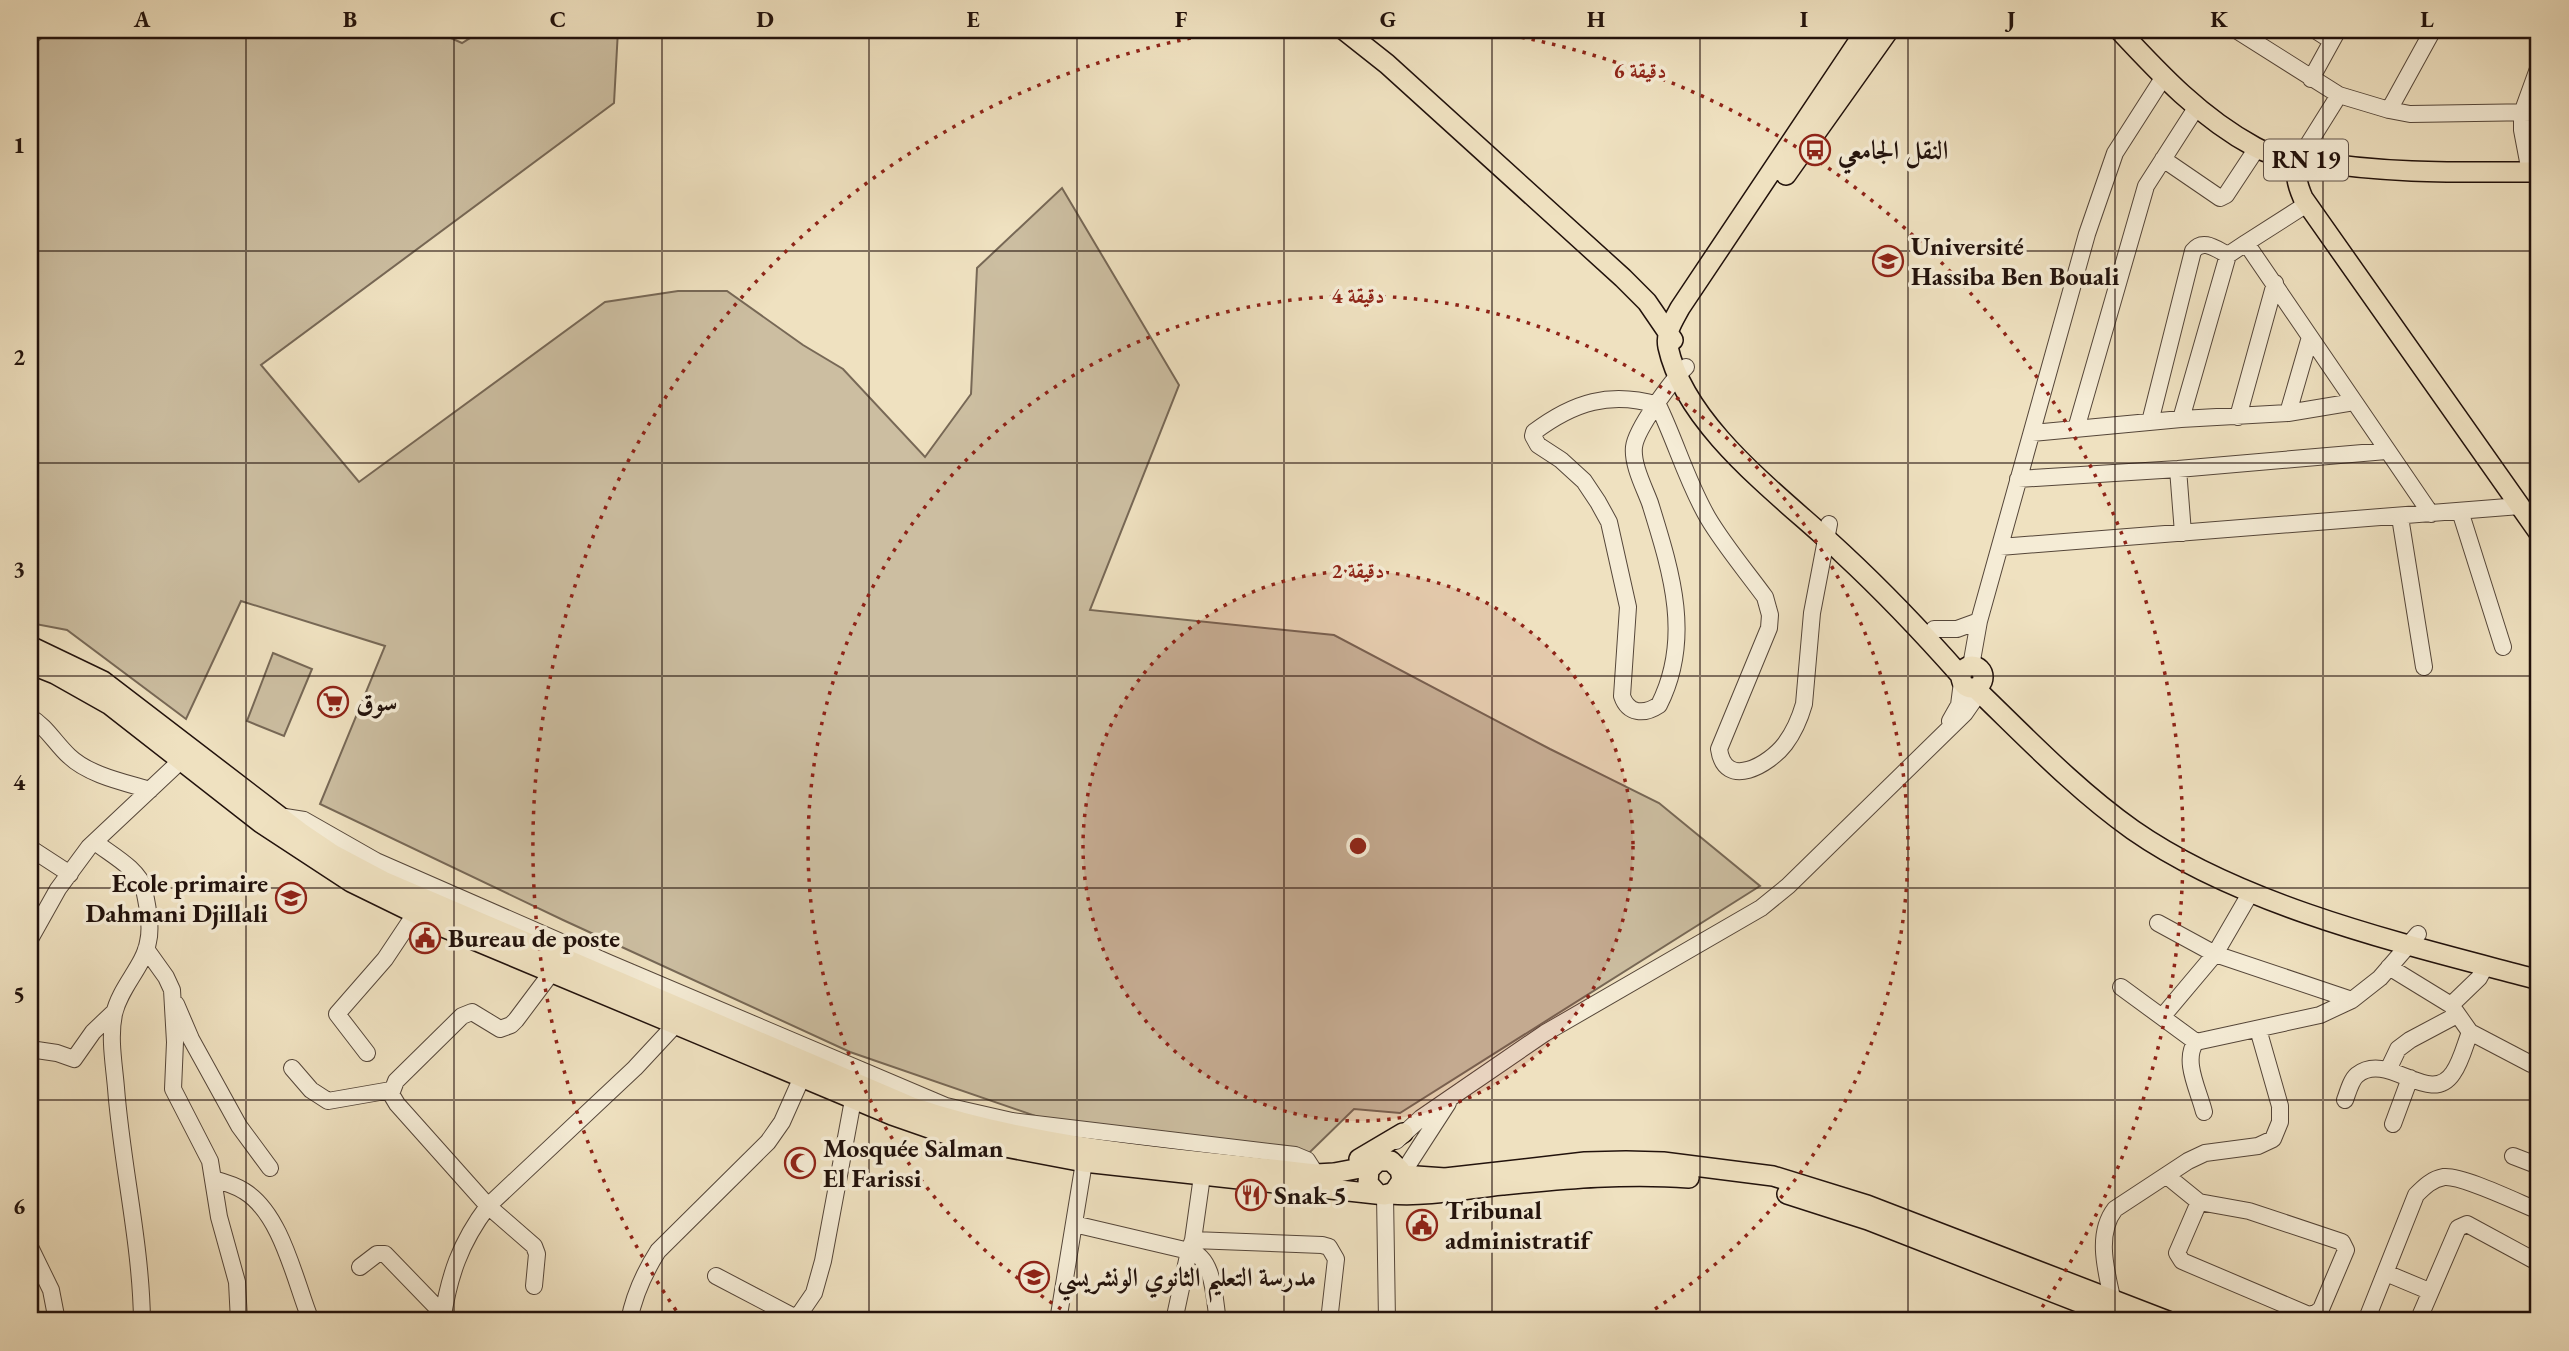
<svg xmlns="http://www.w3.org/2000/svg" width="2569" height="1351" font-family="'EB Garamond',Amiri,serif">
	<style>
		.green { fill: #ccbea1; stroke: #776856; stroke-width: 2 }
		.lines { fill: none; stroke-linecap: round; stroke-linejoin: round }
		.minor-casing { stroke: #554639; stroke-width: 18 }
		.major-casing { stroke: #22120c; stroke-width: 22 }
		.minor { stroke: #f5ecd6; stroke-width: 16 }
		.major { stroke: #efe1c0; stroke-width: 19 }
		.grid { fill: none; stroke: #22120c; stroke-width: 2; stroke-opacity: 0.55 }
		.ring { fill: none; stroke: #8f2418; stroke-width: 3.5; stroke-dasharray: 3.5 7 }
		.labels { text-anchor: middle; stroke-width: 7; stroke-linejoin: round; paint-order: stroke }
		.shield { fill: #f5ecd6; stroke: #615349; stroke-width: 2 }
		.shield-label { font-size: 24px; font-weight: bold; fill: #22120c }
		.poi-label { font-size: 26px; font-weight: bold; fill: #22120c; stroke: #f5ecd6; text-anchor: start }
		.centre { fill: #8f2418; stroke: #f5ecd6; stroke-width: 3.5 }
		.ring-label { font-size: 21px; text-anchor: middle; font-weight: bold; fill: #8f2418; stroke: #f5ecd6; stroke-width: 7; stroke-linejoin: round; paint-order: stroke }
		.neatline { fill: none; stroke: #22120c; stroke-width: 2.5 }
		.grid-label { font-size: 23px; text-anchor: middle; font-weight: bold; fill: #22120c }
	</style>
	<rect width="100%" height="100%" fill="#efe1c0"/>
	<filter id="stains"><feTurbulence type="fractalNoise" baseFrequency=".00286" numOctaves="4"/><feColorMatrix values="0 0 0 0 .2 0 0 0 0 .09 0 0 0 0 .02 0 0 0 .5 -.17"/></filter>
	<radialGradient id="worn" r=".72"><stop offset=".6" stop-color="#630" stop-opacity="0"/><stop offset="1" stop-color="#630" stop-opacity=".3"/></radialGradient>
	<path class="green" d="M52,30H433L462,43L483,30H618L614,103L261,365L359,482L605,302L678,291H727L803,345L843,369L925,457L971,394L977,268L1062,188L1179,385L1090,610L1334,635L1550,749L1659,803L1760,886L1400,1113L1354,1109L1309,1153L1050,1121L850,1052L563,920L320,804L385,646L241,601L186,719L67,630L30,623V47Z
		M273,653L312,669L284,736L247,721Z"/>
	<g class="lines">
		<g class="minor-casing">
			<path id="minor" d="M2236,30L2339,95
				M2315,30L2332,41
				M2311,79L2338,30
				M2389,110L2433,30
				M2163,159L2220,198L2226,195L2257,148
				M2299,159L2339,95L2389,110L2410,114L2539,112
				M2530,172L2522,130V113L2539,66
				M2307,204L2246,243L2431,514
				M1686,367C1672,380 1636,429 1634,447C1632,464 1644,487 1650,503C1671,571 1693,638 1659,705C1644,715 1628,714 1622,696L1628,607L1609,522L1598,502L1584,481L1561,460L1538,445L1533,436L1534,432C1574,402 1610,391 1658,405C1676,442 1687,482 1708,518C1724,545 1746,571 1765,597L1770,615L1769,628L1719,749C1725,791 1770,764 1785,744C1794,732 1800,718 1804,704L1812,613L1829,524
				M2288,413L2310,337
				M2238,417L2275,283
				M2181,419L2228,255
				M2150,422L2193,251C2203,238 2216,249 2228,255L2246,243
				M2076,429L2146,186L2196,108
				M2032,433L2181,419L2288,413L2354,402
				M2178,469L2183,533
				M2018,479L2178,469L2386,451
				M2460,511L2503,647
				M2400,517L2424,667
				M2000,547L2520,506
				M1934,629H1957L1979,621
				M1971,666L1979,621L2087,234L2115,153L2163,78
				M30,717C46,726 55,743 69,756C89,775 123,782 150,790
				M1950,721L1959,705L1962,682
				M279,823L285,817L304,820L376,861L609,963L946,1106L1012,1121L1295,1155L1307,1160L1316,1174
				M95,842C110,854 139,869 144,889C147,904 152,926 148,942C144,966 120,987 114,1014C109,1038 114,1064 116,1088C122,1166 141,1243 142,1321
				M30,848L70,874
				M2158,923L2215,954L2352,1000
				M30,939L58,889L89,847L189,753
				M146,949L166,977L172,990L175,1042L173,1089L210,1161L219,1217L237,1282L239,1321
				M2389,967L2451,1005L2470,1032L2531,1064
				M2121,987L2196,1042
				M176,1004L191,1039L239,1126L270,1168
				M2451,1005L2479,978L2486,965
				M2162,1017L2215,954L2251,892
				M30,1049L57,1053L74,1059L93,1032L114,1012
				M367,1053L337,1014L385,959L421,905
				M292,1068L311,1090L328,1101L391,1090
				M2388,1070L2398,1049L2410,1040L2457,1015
				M2345,1100C2348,1092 2351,1080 2357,1075C2388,1050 2430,1108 2453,1073C2461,1062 2465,1045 2470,1032
				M2204,1112C2199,1091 2182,1060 2196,1042L2320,1015L2352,1000L2380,978L2418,934
				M2393,1124L2410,1078
				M1396,1141L1421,1118L1545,1033L1761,908L1788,886L1965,713L1974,700V688
				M2513,1156L2539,1166
				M1402,1174L1448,1103
				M1202,1176L1193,1240L1189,1251C1215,1257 1214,1300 1218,1321
				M2167,1176L2199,1202L2249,1211L2342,1242L2346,1250L2321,1309L2316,1313L2309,1315L2182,1261L2177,1253L2199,1202
				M213,1179C224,1182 235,1185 244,1191C282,1214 295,1282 311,1321
				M1385,1195L1387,1321
				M1074,1224L1189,1251L1174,1321
				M1193,1240L1322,1245L1329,1247L1336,1259L1329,1321
				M30,1247L51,1290L57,1321
				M360,1267L377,1254H385L443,1314
				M2386,1273L2429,1291
				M716,1276L796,1318
				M534,1286L537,1254L534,1246L488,1206L397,1104L391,1094L396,1081L462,1016L472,1012L500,1029L511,1025L516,1020L552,972
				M2114,1307C2108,1277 2094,1236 2115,1209L2188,1161L2205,1153L2258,1146L2273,1139L2280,1122V1106L2258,1029
				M442,1321C449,1276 460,1243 488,1206L635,1068L675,1025L680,1016
				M629,1321C634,1295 644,1273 658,1251L768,1142L782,1122L806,1068
				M792,1321L801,1312L814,1293L823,1261L853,1100
				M1058,1321L1086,1150
				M2366,1321L2416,1195C2424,1187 2432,1179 2444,1177C2462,1175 2519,1203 2539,1211
				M2418,1321L2458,1228L2467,1224L2539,1263"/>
		</g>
		<g class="major-casing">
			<path id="major" d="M1344,30L1387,64L1623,278L1647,302L1673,340
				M1866,30L1680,308C1673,321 1665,332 1668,347C1686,429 1784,498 1842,553C1884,592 1923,633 1961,676
				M2119,30C2160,74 2201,118 2255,147C2271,156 2293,158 2311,161C2387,174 2463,172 2539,172
				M2299,159C2294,173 2297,184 2303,198L2539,533
				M1786,175L1889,30
				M30,646L103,681L300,832L334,855L383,881L912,1107C1042,1151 1181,1158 1316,1174L1334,1173L1371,1166
				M30,664L55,674L110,705L261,823L351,882L443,927L892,1115L958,1138L1084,1162L1385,1195L1394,1192L1402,1180L1400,1170L1391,1161H1378L1369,1170L1368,1183L1377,1193
				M1961 677a11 11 0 1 1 22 0a11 11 0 1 1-22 0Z
				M1975,688C2025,736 2075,789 2133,830C2245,908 2408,945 2539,980
				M1359,1159L1403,1133
				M1402,1175L1445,1178L1585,1162L1626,1161L1663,1162L1773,1176L1867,1205L2168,1321
				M1390,1194C1427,1197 1465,1189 1502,1185C1565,1179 1626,1173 1689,1178
				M1787,1194L1868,1220L2127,1321"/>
		</g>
		<use href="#minor" class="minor"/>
		<use href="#major" class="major"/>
	</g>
	<path class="grid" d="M246,30V1321M454,30V1321M662,30V1321M869,30V1321M1077,30V1321M1284,30V1321M1492,30V1321M1700,30V1321M1908,30V1321M2115,30V1321M2323,30V1321M30,251H2539M30,463H2539M30,676H2539M30,888H2539M30,1100H2539"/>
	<circle cx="1358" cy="846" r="275" fill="#8f2418" fill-opacity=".12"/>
	<g class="ring">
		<circle cx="1358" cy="846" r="275"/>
		<path d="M1079 1320A550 550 0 1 1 1637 1320"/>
		<path d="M682 1319A825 825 0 0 1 1236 30M1480 30A825 825 0 0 1 2034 1319"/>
	</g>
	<defs>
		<g id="bus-ring" transform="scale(1.575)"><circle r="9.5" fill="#f5ecd6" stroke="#8f2418" stroke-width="1.5"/><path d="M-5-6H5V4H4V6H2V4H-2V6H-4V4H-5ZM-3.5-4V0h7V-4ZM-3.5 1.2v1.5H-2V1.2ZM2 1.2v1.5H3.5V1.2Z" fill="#8f2418"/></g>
		<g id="university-ring" transform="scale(1.575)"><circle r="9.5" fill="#f5ecd6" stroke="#8f2418" stroke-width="1.5"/><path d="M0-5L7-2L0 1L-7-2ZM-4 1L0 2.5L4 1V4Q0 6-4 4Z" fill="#8f2418"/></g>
		<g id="supermarket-ring" transform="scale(1.575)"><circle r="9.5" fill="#f5ecd6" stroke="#8f2418" stroke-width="1.5"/><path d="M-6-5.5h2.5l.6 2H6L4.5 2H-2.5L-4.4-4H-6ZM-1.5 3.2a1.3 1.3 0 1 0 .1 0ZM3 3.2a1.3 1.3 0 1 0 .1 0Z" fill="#8f2418"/></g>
		<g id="school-ring" transform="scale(1.575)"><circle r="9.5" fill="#f5ecd6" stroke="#8f2418" stroke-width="1.5"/><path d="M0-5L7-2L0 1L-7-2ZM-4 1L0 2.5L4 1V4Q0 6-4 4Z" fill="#8f2418"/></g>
		<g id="civic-ring" transform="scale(1.575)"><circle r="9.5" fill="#f5ecd6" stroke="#8f2418" stroke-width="1.5"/><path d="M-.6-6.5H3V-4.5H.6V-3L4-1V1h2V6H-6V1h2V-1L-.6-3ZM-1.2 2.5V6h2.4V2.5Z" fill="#8f2418"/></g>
		<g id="mosque-ring" transform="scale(1.575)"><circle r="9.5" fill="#f5ecd6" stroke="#8f2418" stroke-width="1.5"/><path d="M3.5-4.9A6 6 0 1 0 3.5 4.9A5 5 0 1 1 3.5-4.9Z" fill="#8f2418"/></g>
		<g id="restaurant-ring" transform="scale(1.575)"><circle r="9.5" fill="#f5ecd6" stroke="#8f2418" stroke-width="1.5"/><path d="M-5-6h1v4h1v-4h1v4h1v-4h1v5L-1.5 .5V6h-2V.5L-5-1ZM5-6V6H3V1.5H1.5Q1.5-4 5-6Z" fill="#8f2418"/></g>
	</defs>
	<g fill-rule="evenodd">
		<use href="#bus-ring" x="1815" y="150"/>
		<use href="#university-ring" x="1888" y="261"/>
		<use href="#supermarket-ring" x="333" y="702"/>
		<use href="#school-ring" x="291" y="898"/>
		<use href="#civic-ring" x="425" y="938"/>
		<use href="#mosque-ring" x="800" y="1163"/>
		<use href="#restaurant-ring" x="1251" y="1195"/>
		<use href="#civic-ring" x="1422" y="1225"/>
		<use href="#school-ring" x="1034" y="1277"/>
	</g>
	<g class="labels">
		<rect class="shield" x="2264" y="139.5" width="84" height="41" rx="5"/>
		<g class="shield-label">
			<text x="2306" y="168">RN 19</text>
		</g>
		<g class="poi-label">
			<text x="1838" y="159">النقل الجامعي</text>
			<text x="1911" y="255">Université<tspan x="1911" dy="30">Hassiba Ben Bouali</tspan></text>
			<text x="356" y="711">سوق</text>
			<text x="268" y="892" text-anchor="end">Ecole primaire<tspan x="268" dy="30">Dahmani Djillali</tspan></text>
			<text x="448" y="947">Bureau de poste</text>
			<text x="823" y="1157">Mosquée Salman<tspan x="823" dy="30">El Farissi</tspan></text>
			<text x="1274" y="1204">Snak 5</text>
			<text x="1445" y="1219">Tribunal<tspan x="1445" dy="30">administratif</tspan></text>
			<text x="1057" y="1286">مدرسة التعليم الثانوي الونشريسي</text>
		</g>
	</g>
	<circle cx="1358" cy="846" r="10" class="centre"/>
	<g class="ring-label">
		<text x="1640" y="78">6 دقيقة</text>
		<text x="1358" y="303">4 دقيقة</text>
		<text x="1358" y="578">2 دقيقة</text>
	</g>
	<rect width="2569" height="1351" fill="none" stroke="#efe1c0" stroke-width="77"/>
	<rect x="38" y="38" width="2492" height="1274" class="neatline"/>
	<g class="grid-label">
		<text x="142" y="27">A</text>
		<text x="350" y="27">B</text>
		<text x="558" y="27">C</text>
		<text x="765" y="27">D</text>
		<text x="973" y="27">E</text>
		<text x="1181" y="27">F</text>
		<text x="1388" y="27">G</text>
		<text x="1596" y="27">H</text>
		<text x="1804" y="27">I</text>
		<text x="2011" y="27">J</text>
		<text x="2219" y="27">K</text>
		<text x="2427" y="27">L</text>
		<text x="19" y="153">1</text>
		<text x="19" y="365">2</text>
		<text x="19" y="577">3</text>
		<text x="19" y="790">4</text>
		<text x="19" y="1002">5</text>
		<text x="19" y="1214">6</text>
	</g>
	<rect width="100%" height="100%" filter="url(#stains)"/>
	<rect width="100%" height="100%" fill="url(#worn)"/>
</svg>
